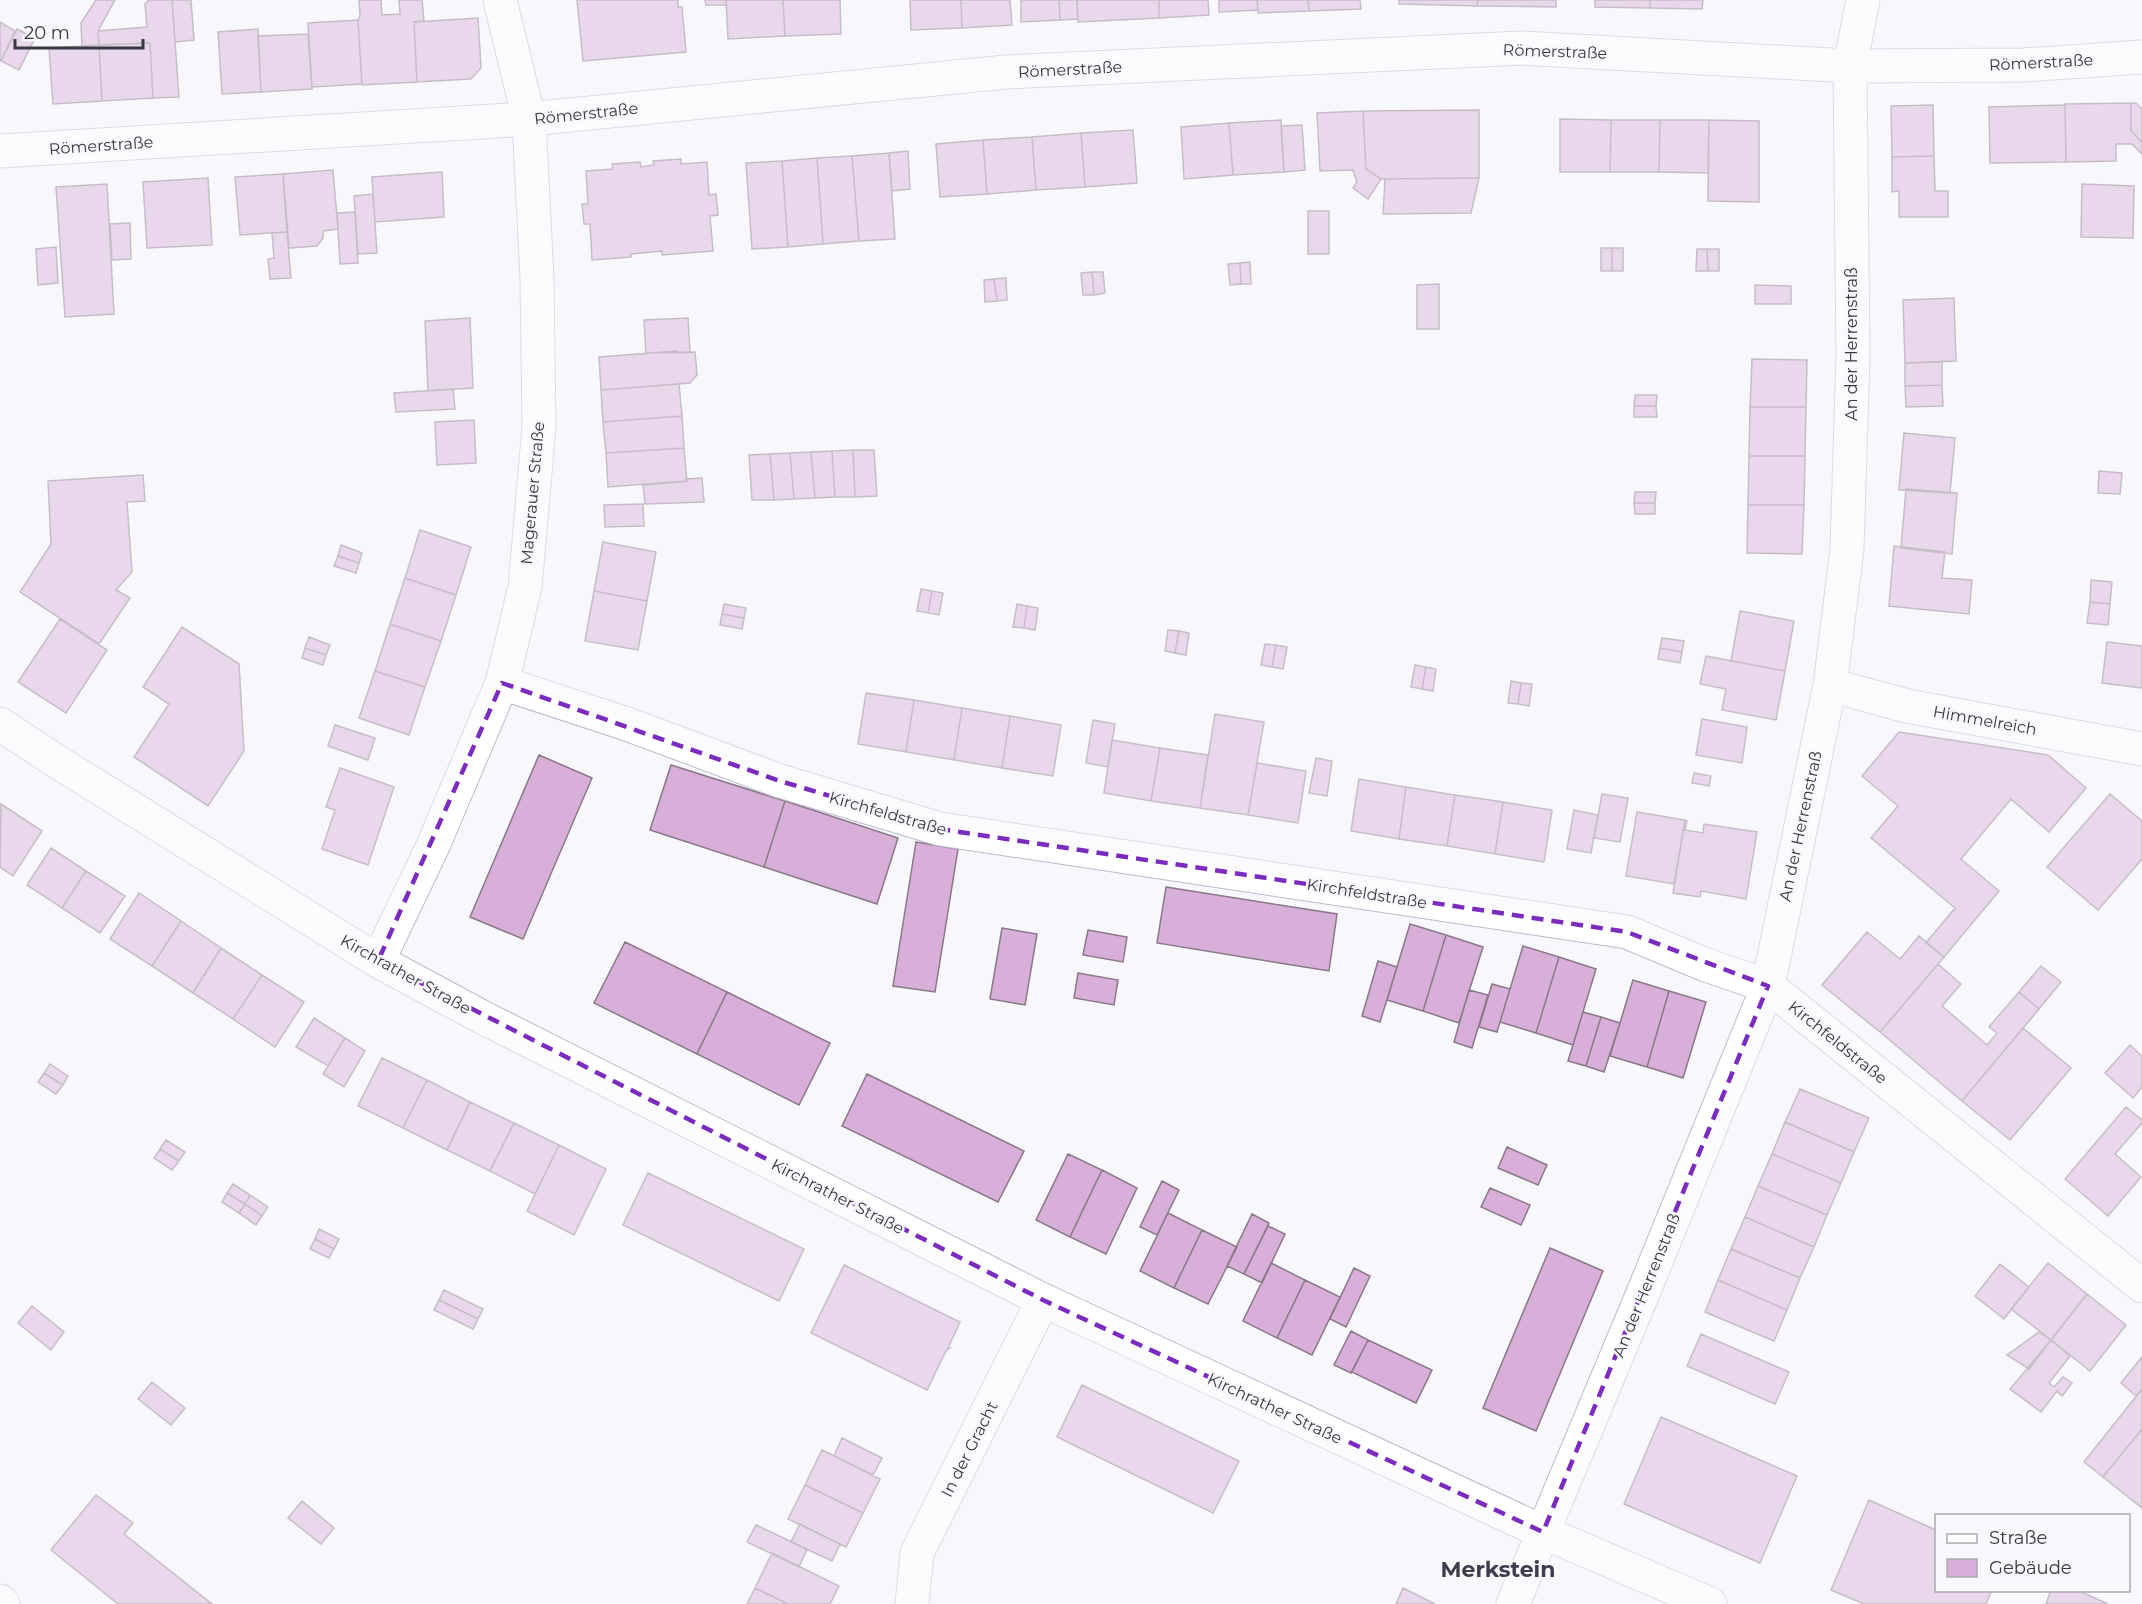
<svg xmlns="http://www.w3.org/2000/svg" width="2142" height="1604" font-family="Montserrat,sans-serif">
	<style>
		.building { fill: #d8afd8; stroke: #897888; stroke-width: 1.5 }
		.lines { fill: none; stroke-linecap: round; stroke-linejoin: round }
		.minor-casing { stroke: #beb9cf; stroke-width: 35 }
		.major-casing { stroke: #beb9cf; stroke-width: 35 }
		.minor { stroke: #fff; stroke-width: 33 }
		.major { stroke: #fff; stroke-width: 33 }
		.marked { fill: none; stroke: #7b2cbf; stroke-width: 4.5; stroke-dasharray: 12 8; stroke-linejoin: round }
		.labels { text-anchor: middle; stroke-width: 5; stroke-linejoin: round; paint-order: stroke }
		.street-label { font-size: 16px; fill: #393740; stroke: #f8f7fc }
		.district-label { font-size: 22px; font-weight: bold; fill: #403c4e; stroke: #f8f7fc }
	</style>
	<rect width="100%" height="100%" fill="#f8f7fc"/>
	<path class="building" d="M96,0H115L98,31L99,45L82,46L81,23Z
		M149,0H172L179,97L153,98L150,43L99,45L98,31L147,27L145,4Z
		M172,0H191L194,40L175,42Z
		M359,0H381L382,15L400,14L399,0H422L424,21L414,22L417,82L362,85L358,20L360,16Z
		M577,0H678V7H682L686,52L583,61Z
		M705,0H726V5H706Z
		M726,0H783L785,36L728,39Z
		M783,0H840L841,34L785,36Z
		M910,0H961L962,28L911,30Z
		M961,0H1010L1012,25L962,28Z
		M1021,0H1059L1060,20L1021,22Z
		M1059,0H1077L1078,19L1060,20Z
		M1077,0H1159V18L1078,22Z
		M1159,0H1208L1209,15L1159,18Z
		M1219,0H1257L1258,10L1219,12Z
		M1257,0H1308L1309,11L1258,13Z
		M1308,0H1360L1361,9L1309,11Z
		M1399,0H1478L1477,6L1399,4Z
		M1478,0H1556V7L1477,6Z
		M1595,0H1650V8L1595,7Z
		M1650,0H1703L1702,9L1650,8Z
		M478,18L481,68L471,79L417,82L414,22Z
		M358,20L362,84L312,87L308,23Z
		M0,22L15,31L1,61L0,60Z
		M17,29L35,38L19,70L1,61Z
		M258,29L261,92L222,94L218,32Z
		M308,34L312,89L261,92L258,36Z
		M150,43L153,98L102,101L99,45Z
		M99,45L102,101L53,104L49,48Z
		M2131,103V131L2142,142V154L2132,144H2116V161L2066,162L2065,104Z
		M2131,103H2136L2142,109V142L2131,131Z
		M1933,105L1934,156L1892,157L1891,106Z
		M2065,105L2066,162L1990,163L1989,107Z
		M1479,110V178L1381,179L1366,169L1363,111Z
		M1363,111L1366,169L1381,179L1368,199L1353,188L1357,182L1353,170L1320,171L1317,113Z
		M1560,119L1611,120L1610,172H1560Z
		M1281,120L1284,172L1233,175L1229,123Z
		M1611,120H1660L1659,172H1610Z
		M1660,120H1709L1708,173L1659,172Z
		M1709,120L1759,121V202L1708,201Z
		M1229,123L1233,175L1184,179L1181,127Z
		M1302,125L1305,170L1284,172L1281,126Z
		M1133,130L1137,183L1085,187L1081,133Z
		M1081,133L1085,187L1036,190L1032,137Z
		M1032,137L1036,190L987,194L983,140Z
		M983,140L987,194L940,197L936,144Z
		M908,151L910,189L892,191L889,153Z
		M889,153L895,239L859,241L852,156Z
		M852,156L859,241L823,244L817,158Z
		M1934,156L1935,191H1948V217H1899V191L1892,192V157Z
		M817,158L823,244L788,247L782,161Z
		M681,159V164L707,162L709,195L716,194L718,215L710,216L713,251L662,255V251L631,254V257L592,260L590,224H584L582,204H588L586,171L613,169L612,164L640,162L641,167L654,165L653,161Z
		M782,161L788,247L752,249L746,163Z
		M333,170L338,229L323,231V238L317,246L289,248L283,174Z
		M442,172L444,217L375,222L372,177Z
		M283,174L287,232L240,235L235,177Z
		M208,178L212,245L147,248L143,182Z
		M1479,178L1471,213L1383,214L1385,179Z
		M107,184L114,314L65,317L56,187Z
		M2082,184L2134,186L2133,238L2081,237Z
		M373,194L377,253L358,254L354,196Z
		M1308,211H1329V254H1308Z
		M355,212L358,263L340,264L337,213Z
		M130,223L131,259L112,260L110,224Z
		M287,232L291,278L270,279L268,259L274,258L272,233Z
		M56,247L58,283L38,285L36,249Z
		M1601,248H1612V271H1601Z
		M1612,248H1623V271H1612Z
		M1697,249H1707L1708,271H1696Z
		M1707,249H1719V271H1708Z
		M1250,262L1251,284H1241L1240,263Z
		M1240,263L1241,284L1230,285L1228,264Z
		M1092,272L1094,295H1083L1081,273Z
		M1092,272H1103L1105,293L1094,295Z
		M1006,278L1007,300L997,301L994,279Z
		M994,279L997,301L985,302L984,280Z
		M1439,284V329H1417V285Z
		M1755,285L1791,286V304H1755Z
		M1954,298L1956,361L1905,363L1903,300Z
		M470,318L473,388L428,391L425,321Z
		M688,318L690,352L646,353L644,320Z
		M677,351L678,353L695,352L697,375L690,383L601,390L599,357Z
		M1752,359L1807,360L1806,407H1750Z
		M1942,362V385L1905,386V363Z
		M679,384L682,416L603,422L601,390Z
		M1942,385L1943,406L1906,407L1905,386Z
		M453,389L455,409L396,412L394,393Z
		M1635,395H1657L1656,406H1634Z
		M1634,406H1656L1657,417H1634Z
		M1750,407H1806L1805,456H1749Z
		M682,416L684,448L606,453L603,422Z
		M474,420L476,463L437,465L435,422Z
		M1904,433L1955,438L1950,493L1899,490Z
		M684,448L687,481L608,487L606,453Z
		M853,450L855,497H835L832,451Z
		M853,450H874L877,496L855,497Z
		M832,451L835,497L815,498L811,452Z
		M811,452L815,498L794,499L790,453Z
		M790,453L794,499L774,500L770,454Z
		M770,454L774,500H752L749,455Z
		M1749,456H1805L1804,505H1748Z
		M2099,471L2122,473L2120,494L2098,493Z
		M143,475L145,501L127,502L132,572L116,590L130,598L99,644L20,592L51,544L48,481Z
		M702,478L704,502L645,504L643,485L687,481L686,479Z
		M1906,489L1957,493L1952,554L1901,548Z
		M1635,492H1656L1655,503H1634Z
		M1634,503H1655V514H1635Z
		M643,504L644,526L605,527L604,505Z
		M1748,505H1804L1802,554L1747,553Z
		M420,530L471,547L456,595L405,578Z
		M603,542L656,552L647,601L594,591Z
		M341,545L362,553L359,563L338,556Z
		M1894,546L1945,552L1942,578L1972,580L1969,614L1889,606Z
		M338,556L359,563L356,573L334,566Z
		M405,578L456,595L441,641L390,624Z
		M2091,580L2112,582L2110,604L2090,602Z
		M921,589L932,591L928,613L917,611Z
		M594,591L647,601L638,650L585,641Z
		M932,591L943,593L939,615L928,613Z
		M2090,602L2110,604L2108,625L2087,623Z
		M724,604L746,608L744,618L722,614Z
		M1017,604L1027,606L1024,628L1013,627Z
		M1027,606L1038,608L1035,630L1024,628Z
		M1740,611L1794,621L1785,671L1731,661Z
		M722,614L744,618L742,629L720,625Z
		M60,619L107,650L66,713L18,682Z
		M390,624L441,641L425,687L375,671Z
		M182,627L239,664L244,751L208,806L134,757L169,704L143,687Z
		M1168,630L1179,631L1175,653L1165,651Z
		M1179,631L1189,633L1186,655L1175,653Z
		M309,637L330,645L326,655L305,648Z
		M1662,638L1684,641L1682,652L1660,648Z
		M2107,642L2142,646V688L2102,683Z
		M1265,644L1276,645L1272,667L1261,665Z
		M1276,645L1287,647L1283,669L1272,667Z
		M305,648L326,655L323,665L302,658Z
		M1660,648L1682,652L1680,663L1658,659Z
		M1706,656L1785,671L1776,720L1722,710L1726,689L1700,684Z
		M1415,665L1426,667L1422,689L1411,687Z
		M1426,667L1436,669L1433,691L1422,689Z
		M375,671L425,687L409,735L359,718Z
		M1511,681L1521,683L1518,704L1508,703Z
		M1521,683L1532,684L1529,706L1518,704Z
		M866,693L914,700L906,752L858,744Z
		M914,700L962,708L954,760L906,752Z
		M962,708L1010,716L1002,768L954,760Z
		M1215,714L1264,722L1248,815L1200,808Z
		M1010,716L1061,725L1053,776L1002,768Z
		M1702,719L1747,727L1742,763L1696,755Z
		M1093,720L1115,724L1108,767L1086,763Z
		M335,725L375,738L368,760L328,746Z
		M1899,732L2048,755L2086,788L2049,832L2011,799L1961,859L1999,891L1944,957L1926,943L1955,908L1871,838L1898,806L1862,776Z
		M1112,740L1160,748L1151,801L1104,793Z
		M1160,748L1208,755L1200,808L1151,801Z
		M539,755L592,778L523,939L470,917Z
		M1316,758L1332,761L1327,796L1309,793Z
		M1257,763L1306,771L1298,823L1248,815Z
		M671,765L785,801L764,867L650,830Z
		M340,768L394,787L368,865L322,849L335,810L326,807Z
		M1694,773L1711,776L1709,786L1692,783Z
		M1359,779L1406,787L1399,839L1351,831Z
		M1406,787L1455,795L1447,846L1399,839Z
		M1602,794L1628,798L1620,842L1594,838Z
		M2110,794L2142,821V859L2098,910L2047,867Z
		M1455,795L1503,802L1495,854L1447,846Z
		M785,801L898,838L877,904L764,867Z
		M1503,802L1552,810L1544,862L1495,854Z
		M1,804L42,831L13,876L0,867Z
		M1574,810L1598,815L1591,853L1567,849Z
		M1637,812L1685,820L1674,884L1626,876Z
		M1685,820L1687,821L1685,830L1703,833L1704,824L1757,832L1746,899L1701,891L1700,897L1673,893Z
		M916,842L958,849L935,992L893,986Z
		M51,848L86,871L62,908L27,885Z
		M86,871L125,896L100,933L62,908Z
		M1166,887L1337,914L1329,971L1157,943Z
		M139,893L181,921L152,966L110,939Z
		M181,921L221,948L193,993L152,966Z
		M1410,924L1446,935L1423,1011L1387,1000Z
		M1002,928L1037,934L1025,1005L990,999Z
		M1088,930L1127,937L1123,962L1083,955Z
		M1867,932L1900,959L1919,936L1944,957L1880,1032L1822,985Z
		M1446,935L1483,947L1459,1023L1423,1011Z
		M625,942L727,992L697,1054L594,1003Z
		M1523,946L1559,957L1536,1033L1500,1022Z
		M221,948L262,975L233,1019L193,993Z
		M1559,957L1596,969L1573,1045L1536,1033Z
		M1378,961L1397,967L1380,1022L1362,1016Z
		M1938,964L1961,984L1942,1006L1987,1045L1997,1033L1989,1027L2019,992L2039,1009L1962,1101L1880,1032Z
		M2041,966L2061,982L2039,1009L2019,992Z
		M1078,973L1118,980L1114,1005L1074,998Z
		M262,975L304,1002L275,1047L233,1019Z
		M1633,980L1669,991L1647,1067L1610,1056Z
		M1492,984L1510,989L1497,1032L1479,1027Z
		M1469,990L1488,995L1472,1048L1454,1042Z
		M1669,991L1706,1002L1683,1078L1647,1067Z
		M727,992L830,1043L799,1105L697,1054Z
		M1583,1012L1601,1017L1586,1066L1568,1061Z
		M1601,1017L1620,1023L1604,1072L1586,1066Z
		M314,1018L345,1038L328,1066L296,1047Z
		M2023,1028L2071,1068L2010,1140L1962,1101Z
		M345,1038L365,1051L344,1087L323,1074Z
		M2130,1045L2142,1056V1087L2133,1098L2105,1073Z
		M382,1058L427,1080L403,1128L358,1106Z
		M50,1064L68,1076L63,1085L44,1073Z
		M44,1073L63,1085L56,1094L38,1082Z
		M867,1074L1024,1151L998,1202L842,1126Z
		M427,1080L470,1102L447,1150L403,1128Z
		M1800,1089L1869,1118L1854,1152L1785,1122Z
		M470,1102L514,1123L490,1171L447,1150Z
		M2126,1107L2142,1120V1123L2115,1154L2141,1177L2108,1216L2065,1179Z
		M1785,1122L1854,1152L1841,1183L1772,1154Z
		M514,1123L559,1145L535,1194L490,1171Z
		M166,1140L185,1152L179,1161L160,1149Z
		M559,1145L606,1169L574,1235L527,1211Z
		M1507,1147L1547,1165L1538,1185L1498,1168Z
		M160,1149L179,1161L172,1170L154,1158Z
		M1068,1154L1102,1170L1070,1237L1036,1220Z
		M1772,1154L1841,1183L1827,1215L1758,1186Z
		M1102,1170L1137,1188L1106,1254L1070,1237Z
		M648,1173L804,1249L779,1301L623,1225Z
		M1162,1181L1179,1190L1157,1235L1140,1227Z
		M233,1184L250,1195L245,1204L227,1193Z
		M1758,1186L1827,1215L1814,1247L1745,1217Z
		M1490,1188L1530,1205L1521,1225L1481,1207Z
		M227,1193L245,1204L239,1213L222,1202Z
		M250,1195L268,1207L262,1216L245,1204Z
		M245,1204L262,1216L256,1225L239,1213Z
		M1168,1213L1202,1230L1174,1288L1140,1271Z
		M1252,1214L1269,1223L1244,1274L1227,1266Z
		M1745,1217L1814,1247L1800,1278L1731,1249Z
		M1268,1226L1285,1234L1262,1283L1244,1274Z
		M319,1229L339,1239L334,1249L315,1239Z
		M1202,1230L1237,1247L1208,1304L1174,1288Z
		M315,1239L334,1249L329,1258L310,1249Z
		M1550,1248L1603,1271L1536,1431L1483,1408Z
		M1731,1249L1800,1278L1787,1310L1718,1280Z
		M1271,1263L1305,1280L1277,1338L1243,1321Z
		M2048,1263L2087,1294L2051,1340L2011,1309Z
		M2000,1264L2029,1287L2004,1319L1975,1296Z
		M844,1265L960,1322L948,1348H950L946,1351L927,1390L811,1333Z
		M1354,1268L1370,1276L1346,1327L1330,1319Z
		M1305,1280L1340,1297L1312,1355L1277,1338Z
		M1718,1280L1787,1310L1774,1341L1705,1312Z
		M444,1290L483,1309L478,1319L439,1300Z
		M2087,1294L2126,1325L2090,1371L2051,1340Z
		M439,1300L478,1319L473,1329L434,1310Z
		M32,1306L64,1332L51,1350L18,1323Z
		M1351,1331L1368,1340L1351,1373L1334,1365Z
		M2039,1332L2051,1340L2029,1369L2007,1355Z
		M1701,1334L1789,1372L1775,1404L1687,1366Z
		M1368,1340L1432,1370L1416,1403L1352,1372Z
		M2051,1340L2070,1356L2049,1383L2054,1387L2063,1377L2072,1383L2062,1396L2057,1391L2041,1412L2010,1389Z
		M2142,1357V1389L2136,1396L2121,1383Z
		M152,1382L185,1408L171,1425L138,1399Z
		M1082,1385L1239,1461L1213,1513L1057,1437Z
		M2142,1389V1429L2103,1477L2084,1462Z
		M1661,1417L1797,1476L1760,1563L1624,1504Z
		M2142,1429V1508L2103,1477Z
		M842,1438L882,1458L873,1475L834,1456Z
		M822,1450L880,1479L863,1513L805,1485Z
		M805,1485L863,1513L846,1547L788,1519Z
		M96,1495L133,1523L124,1534L212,1604H118L51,1550Z
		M1869,1500L1936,1530V1590H1992L1986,1604H1864L1831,1590Z
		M302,1501L334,1528L321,1544L288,1518Z
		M800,1524L840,1544L832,1561L791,1542Z
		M756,1525L807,1549L799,1567L747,1542Z
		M772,1553L839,1586L830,1604H788L755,1588Z
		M755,1588L788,1604H747Z
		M1403,1588L1435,1604H1396Z
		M2051,1590H2077L2108,1604H2046Z"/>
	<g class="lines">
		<g class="minor-casing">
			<path id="minor" d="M0,151L529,119L1006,72L1522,48L1850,66L2024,65L2142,57
				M502,683L627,724L780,781L940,829L1627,932L1706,965L1768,986L2142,1286
				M1830,685L1907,706L2142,749
				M378,961L432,848L502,683L525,587L539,427L537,278L529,119L500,0
				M0,1601L3,1604
				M912,1604L917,1553L1043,1300
				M1513,1604L1648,1281L1768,986L1830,685L1847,549L1853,356L1850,66L1863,0"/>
		</g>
		<g class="major-casing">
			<path id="major" d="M0,724L56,761L378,961L480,1016L1043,1300L1543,1532L1710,1604"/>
		</g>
		<use href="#minor" class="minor"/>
		<use href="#major" class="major"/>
	</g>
	<path d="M0 0H2142V1604H0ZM502,683L780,781L940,829L1627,932L1768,986L1543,1532L1043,1300L378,961Z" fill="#f8f7fc" fill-opacity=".55" fill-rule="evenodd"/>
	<path class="marked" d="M502,683L780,781L940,829L1627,932L1768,986L1543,1532L1043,1300L378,961Z"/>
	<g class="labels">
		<g class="street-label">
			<text transform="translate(1555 51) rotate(2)" y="6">Römerstraße</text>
			<text transform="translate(2041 62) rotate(-3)" y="6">Römerstraße</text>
			<text transform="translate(1070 69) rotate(-3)" y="6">Römerstraße</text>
			<text transform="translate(586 113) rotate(-6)" y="6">Römerstraße</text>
			<text transform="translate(101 145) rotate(-4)" y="6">Römerstraße</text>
			<text transform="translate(1851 344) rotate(-90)" y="6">An der Herrenstraß</text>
			<text transform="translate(532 493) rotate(-85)" y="6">Magerauer Straße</text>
			<text transform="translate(1985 720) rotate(10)" y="6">Himmelreich</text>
			<text transform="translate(888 813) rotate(16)" y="6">Kirchfeldstraße</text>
			<text transform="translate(1800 826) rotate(-78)" y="6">An der Herrenstraß</text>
			<text transform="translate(1367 893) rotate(9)" y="6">Kirchfeldstraße</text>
			<text transform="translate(406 974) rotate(29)" y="6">Kirchrather Straße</text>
			<text transform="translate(1838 1042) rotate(39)" y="6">Kirchfeldstraße</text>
			<text transform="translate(838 1196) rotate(27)" y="6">Kirchrather Straße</text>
			<text transform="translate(1646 1285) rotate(-68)" y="6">An der Herrenstraß</text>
			<text transform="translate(1275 1408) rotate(25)" y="6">Kirchrather Straße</text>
			<text transform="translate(969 1449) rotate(-63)" y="6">In der Gracht</text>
		</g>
		<g class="district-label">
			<text x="1498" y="1577">Merkstein</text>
		</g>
	</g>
	<rect x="1935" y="1514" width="195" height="78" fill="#f8f7fc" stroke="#acaab1" stroke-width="1.5"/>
	<rect x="1947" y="1534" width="30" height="9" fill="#ffffff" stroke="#acaab1" stroke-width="1.5"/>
	<text x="1989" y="1544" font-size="18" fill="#393740">Straße</text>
	<rect x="1947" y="1559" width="30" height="18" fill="#d8afd8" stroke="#acaab1" stroke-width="1.5"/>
	<text x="1989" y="1574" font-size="18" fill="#393740">Gebäude</text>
	<path d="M15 39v9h128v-9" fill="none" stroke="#393740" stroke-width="3"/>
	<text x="24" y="39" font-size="18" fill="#393740" stroke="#f8f7fc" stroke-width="4.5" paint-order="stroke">20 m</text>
</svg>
